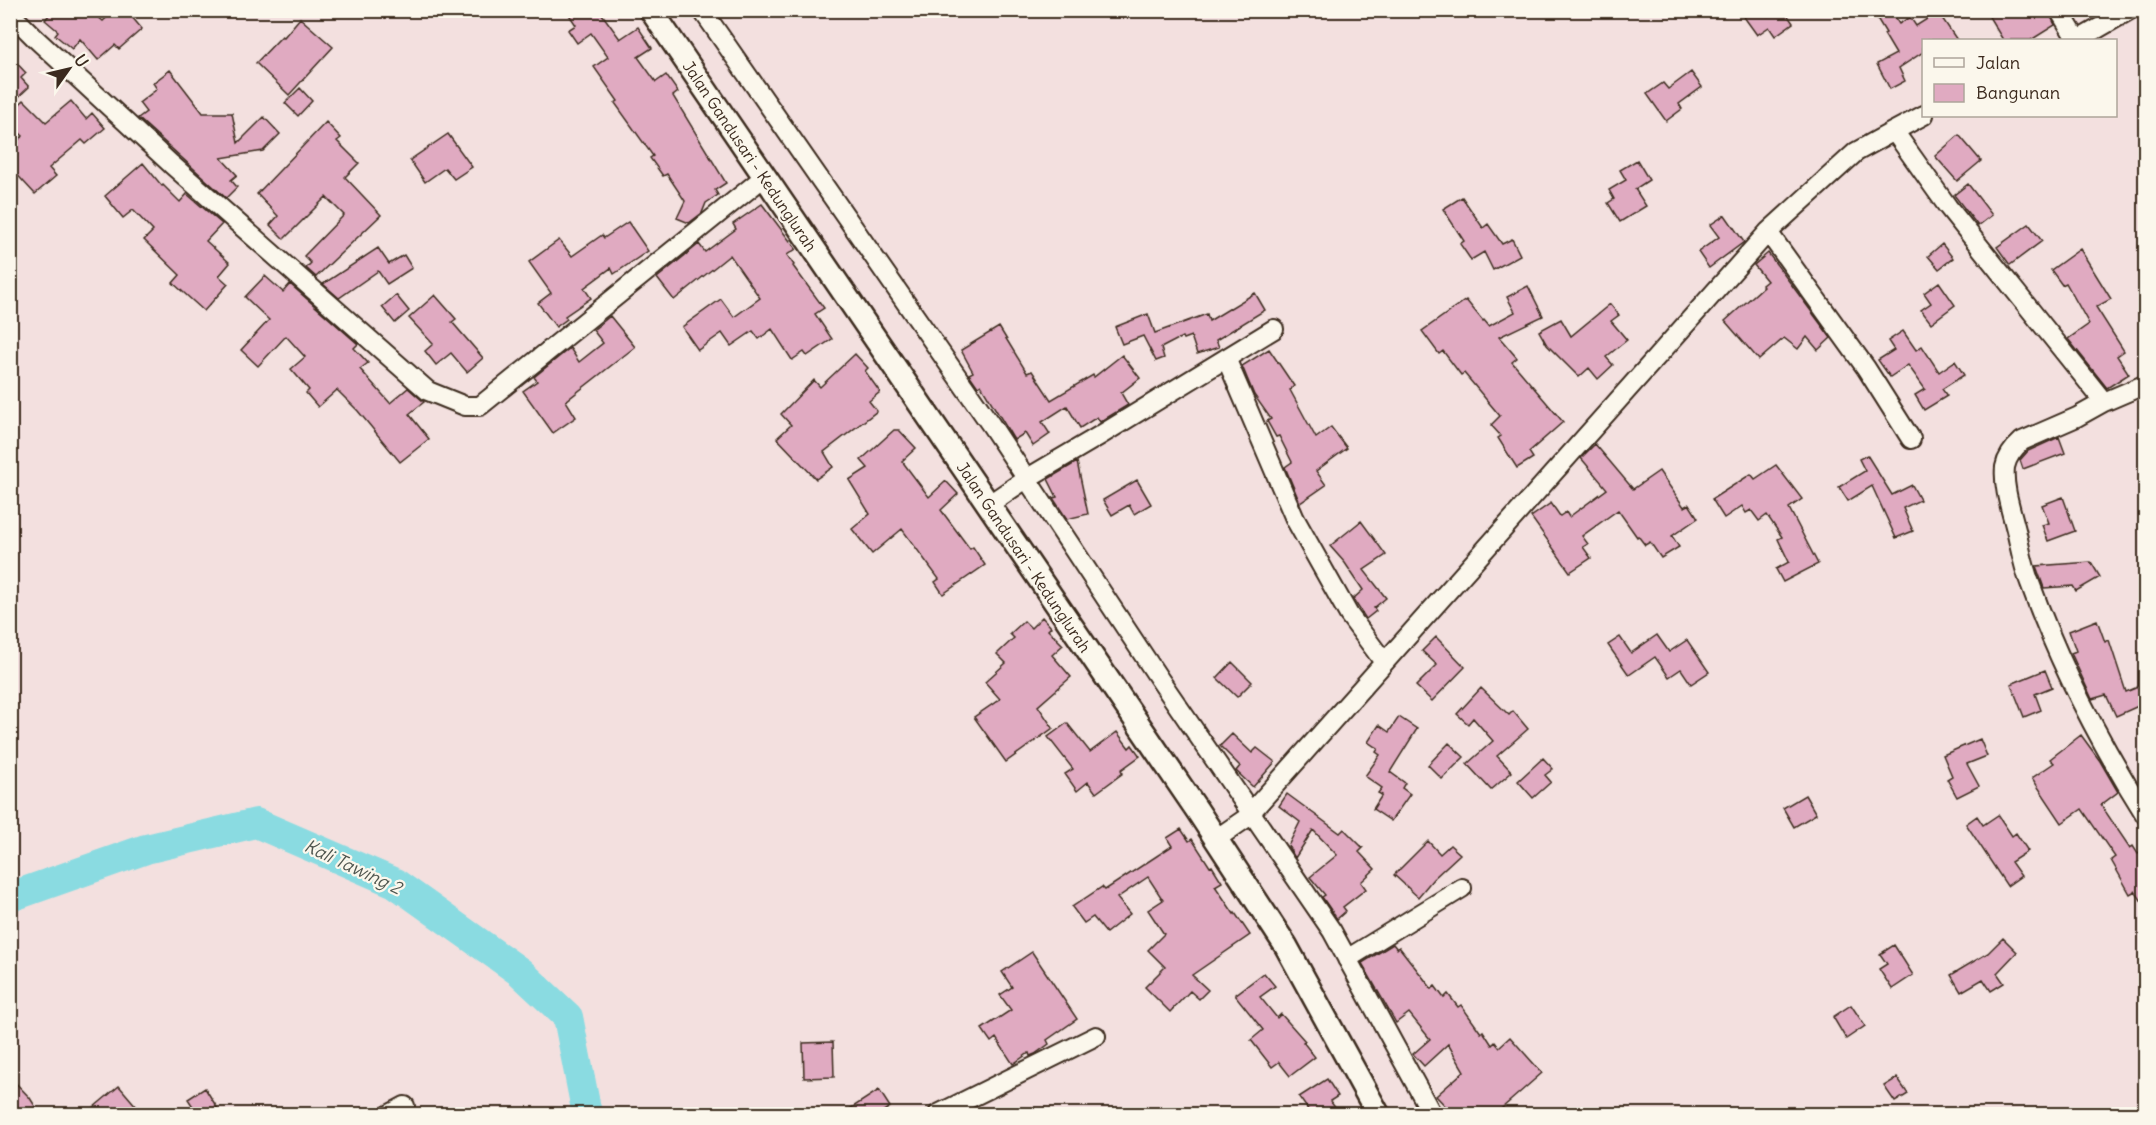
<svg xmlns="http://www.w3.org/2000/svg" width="2156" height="1125" font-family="Delius,sans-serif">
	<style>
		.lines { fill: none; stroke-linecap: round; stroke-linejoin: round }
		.river { stroke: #8adbe1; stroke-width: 30 }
		.building { fill: #e0aac1; stroke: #3b2a1e; stroke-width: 1.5 }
		.minor-casing { stroke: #3b2a1e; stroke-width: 22 }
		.tertiary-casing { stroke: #3b2a1e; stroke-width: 27 }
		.minor { stroke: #fbf7ec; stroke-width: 18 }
		.tertiary { stroke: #fbf7ec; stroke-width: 22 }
		.labels { text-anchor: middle; stroke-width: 4.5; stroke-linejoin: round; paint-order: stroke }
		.street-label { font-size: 16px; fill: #3b2a1e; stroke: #fbf7ec }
		.water-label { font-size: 18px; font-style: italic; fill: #4f564f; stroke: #fbf7ec }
	</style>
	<rect width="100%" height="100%" fill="#f3e0df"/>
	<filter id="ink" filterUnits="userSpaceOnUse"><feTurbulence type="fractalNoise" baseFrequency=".0167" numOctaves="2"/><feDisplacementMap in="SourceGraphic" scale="12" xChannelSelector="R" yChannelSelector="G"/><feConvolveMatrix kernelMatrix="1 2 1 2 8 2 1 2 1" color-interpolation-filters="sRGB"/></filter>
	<g filter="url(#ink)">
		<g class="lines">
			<path class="river" d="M10,897L146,849L256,823L395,883L520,972L568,1017L587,1114"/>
		</g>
		<path class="building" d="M53,10H90L103,21L115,10H126L142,29L119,49L115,45L98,60L80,39L72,49L55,35L58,31L45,20Z
			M566,10H599L620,39L638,27L652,48L638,57L656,82L666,75L678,92L673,96L726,183L715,190L718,195L706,203L702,213L689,223L677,218L685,201L667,174L663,176L650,158L653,156L615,103L618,101L594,67L608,57L591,33L577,43L568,30L576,25Z
			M1739,10H1764L1768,16L1775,10H1784L1793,23L1775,36L1769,27L1757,35Z
			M1872,10H1890L1899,24L1910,17L1916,26L1938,12L1957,40H1923V52L1899,68L1905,81L1890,89L1877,64L1896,54L1884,34L1886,33Z
			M1985,10H2048L2055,25L2031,40H2003Z
			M300,18L333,47L289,95L256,63L282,36L284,37Z
			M10,56L26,73L21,78L29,87L10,105Z
			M170,70L203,113H232L238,143L264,117L280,134L263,151L221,158L237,175L231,180L237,187L226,198L138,118L146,112L139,103L157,89L153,83Z
			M1691,72L1702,87L1679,104L1682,109L1666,121L1647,94L1663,83L1668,89Z
			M300,88L312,101L298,116L285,103Z
			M24,100L46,122L71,101L86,119L92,113L105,128L86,144L82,140L49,168L56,176L35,194L10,167V147L23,136L10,124V113Z
			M326,122L341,138L337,141L359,163L345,177L381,215L316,277L306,268L311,263L304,256L344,215L326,197L284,239L270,225L278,216L257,194Z
			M448,134L472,167L454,179L445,168L425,182L410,160Z
			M1959,135L1981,161L1957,181L1935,156Z
			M1637,160L1649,180L1635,189L1646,206L1620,222L1608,203L1614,199L1609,190L1626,180L1620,170Z
			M143,163L162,186L163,185L180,202L187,194L222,224L206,241L230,263L219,276L228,284L204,311L173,283L180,275L144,240L153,231L133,210L123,218L105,196Z
			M1968,184L1992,215L1978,226L1954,195Z
			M1462,197L1483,228L1488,224L1502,244L1512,239L1520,255L1493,270L1484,252L1471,260L1460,244L1464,241L1443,209Z
			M762,204L796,249L787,255L794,265L793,266L824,308L815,314L832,339L807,356L804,352L792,360L772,329L759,339L753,331L731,346L722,333L698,350L682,327L721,299L734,317L760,298L730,255L674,300L657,278L699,244L705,252L736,229L733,224Z
			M1725,215L1744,242L1709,268L1698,252L1719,237L1710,225Z
			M628,222L648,251L614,274L611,268L584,288L591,298L565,316L567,319L556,327L538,303L551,293L529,262L559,240L572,256L602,235L604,238Z
			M2029,224L2042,241L2010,265L1997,247Z
			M1942,244L1953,258L1939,269L1928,256Z
			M378,248L389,264L404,255L412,268L387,284L378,271L339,298L323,284Z
			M2080,249L2111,299L2096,307L2124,351L2117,356L2129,374L2107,388L2068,339L2089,324L2066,283L2062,285L2051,270Z
			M1768,253L1831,338L1818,350L1807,337L1798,349L1784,338L1759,360L1725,321L1763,287L1762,285L1767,281L1754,265Z
			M265,276L283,292L290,284L358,344L354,348L368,363L360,369L390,403L408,388L424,402L409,414L429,439L400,462L358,411L337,390L318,407L306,393L309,390L291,369L305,357L286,336L258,366L241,350L269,320L245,297Z
			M1939,282L1955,305L1931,323L1921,310L1931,303L1924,293Z
			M1528,286L1543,316L1499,337L1517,358L1512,362L1563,422L1529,452L1533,458L1517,468L1498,438L1501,436L1491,425L1500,416L1464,373L1461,375L1443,351L1439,354L1422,331L1466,300L1483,321L1484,320L1489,326L1515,312L1507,297Z
			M1255,293L1265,310L1216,340L1219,347L1197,354L1191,336L1183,339L1182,337L1161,348L1164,358L1156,361L1143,336L1122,344L1115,327L1148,314L1155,333L1207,314L1209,321Z
			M396,295L409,311L395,323L382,307Z
			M435,295L456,319L452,322L483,358L467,372L451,353L436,365L425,351L433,344L409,318Z
			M1610,304L1619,315L1611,321L1627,340L1606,357L1613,365L1598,379L1589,368L1579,377L1547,345L1539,331L1561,319L1571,336Z
			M610,316L635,347L566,401L576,417L553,433L523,391L537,381L534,377L570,348L579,362L603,343L593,330Z
			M999,327L1027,373L1032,371L1051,400L1093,375L1094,377L1122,355L1140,378L1121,393L1128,405L1100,422L1097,417L1080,428L1067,406L1042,422L1050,434L1033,446L1025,433L1014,440L981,385L978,387L969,374L973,372L961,350Z
			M1903,331L1916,350L1922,346L1939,372L1955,361L1964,375L1942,389L1947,396L1924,410L1915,395L1925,389L1908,365L1890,377L1878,360L1894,350L1888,341Z
			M1269,349L1294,386L1290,390L1316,438L1331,427L1347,448L1316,471L1326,485L1300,503L1285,467L1292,462L1279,436L1276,437L1267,421L1271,419L1254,395L1242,366Z
			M855,354L868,368L865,371L880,392L869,401L877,411L824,452L833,467L816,479L777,438L791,425L781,414L814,380L820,387Z
			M894,430H899L916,448L902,461L929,497L946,481L958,494L941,510L970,549L973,547L985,565L943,594L935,582L939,579L902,529L872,554L852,529L870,514L849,480L868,468L861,460Z
			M2059,437L2065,453L2023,469L2020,460L2028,451Z
			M1595,444L1633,489L1659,471L1684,507L1689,504L1698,518L1672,536L1679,547L1661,558L1650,542L1645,545L1638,536L1637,537L1618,510L1582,536L1588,544L1583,547L1591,558L1570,572L1531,517L1551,503L1560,516L1566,512L1569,517L1607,489L1581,458Z
			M1867,455L1892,495L1912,485L1920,500L1903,508L1913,531L1896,538L1872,486L1848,501L1839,487L1865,471L1859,459Z
			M1077,462L1088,514L1067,519L1053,498L1057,497L1048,479Z
			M1776,465L1802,499L1789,508L1818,564L1783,582L1776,569L1789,562L1778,539L1782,537L1767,515L1759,521L1751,510L1746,513L1742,506L1724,518L1712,499L1751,474L1755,479Z
			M1137,480L1151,504L1134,514L1129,505L1112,515L1103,500Z
			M2063,497L2075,531L2048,541L2042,525L2049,523L2042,505Z
			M1361,521L1386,555L1364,570L1386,598L1374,608L1376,611L1366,619L1353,599L1363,590L1345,563L1330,546Z
			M2091,562L2100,577L2076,591L2073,586L2044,588L2036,566Z
			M1042,617L1051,627L1048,630L1063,645L1052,655L1071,677L1038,706L1053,728L1006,762L974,717L1000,699L985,682L1006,663L997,654L1014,638L1010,634L1024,621L1031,628Z
			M2097,620L2105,642L2109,640L2126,692L2145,684V703L2116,716L2106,695L2092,699L2071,653L2076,651L2069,631Z
			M1657,635L1669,652L1687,640L1709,672L1691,684L1681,669L1669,677L1655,657L1629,675L1608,645L1620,637L1631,653Z
			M1436,637L1465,667L1432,701L1416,686L1437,665L1422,651Z
			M1232,662L1252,682L1237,697L1217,678Z
			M2045,670L2052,687L2035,694L2041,710L2024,717L2011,684Z
			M1481,688L1509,715L1513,711L1528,729L1497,756L1512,772L1491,790L1467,764L1493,741L1473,718L1468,724L1457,714Z
			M1399,717L1417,729L1390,772L1405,783L1402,788L1410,794L1391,821L1373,809L1382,795L1378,793L1382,788L1365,776L1380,755L1376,752L1378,749L1368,742L1379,725L1389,732Z
			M1067,723L1090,752L1117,732L1129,748L1132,745L1140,756L1121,770L1123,773L1096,793L1088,782L1077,791L1065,774L1073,769L1048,737Z
			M1232,734L1252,753L1257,748L1275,762L1253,787L1236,771L1240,766L1220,746Z
			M2081,735L2100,761L2118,792L2101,805L2130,848L2133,846L2138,854L2145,849V906L2135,891L2130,894L2111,860L2115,857L2082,809L2062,823L2032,778L2054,763L2050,759Z
			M1980,739L1987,756L1967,764L1979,786L1957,797L1947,779L1952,776L1943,755Z
			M1449,743L1464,757L1442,779L1428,765Z
			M1543,758L1553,769L1545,775L1551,782L1533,798L1518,781Z
			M1287,794L1340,833L1344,829L1363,848L1359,852L1375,869L1361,882L1366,889L1343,907L1346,911L1337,919L1322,897L1325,895L1310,877L1337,855L1313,830L1295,858L1288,846L1300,822L1279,806Z
			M1805,795L1816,814L1794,827L1783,808Z
			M1998,815L2012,836L2016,833L2028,851L2011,862L2021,876L2007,886L1966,824L1977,816L1983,825Z
			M1181,829L1189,841L1192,839L1210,867L1212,866L1222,882L1215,886L1234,914L1235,913L1250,935L1192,975L1208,990L1199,999L1190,991L1170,1012L1145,987L1165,967L1148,950L1164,934L1148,910L1163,900L1148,877L1117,898L1130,914L1106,933L1093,917L1084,923L1072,907L1102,887L1105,890L1172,846L1167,838Z
			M1428,841L1440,854L1450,845L1460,854L1433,879L1418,897L1394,875Z
			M2003,938L2017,952L1997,973L2004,983L1991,991L1983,979L1961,992L1951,975L1988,953Z
			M1393,944L1397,949L1399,947L1432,989L1435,986L1444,998L1448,994L1458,1007L1461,1005L1481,1033L1483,1031L1492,1045L1495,1042L1499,1047L1510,1037L1542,1073L1502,1108L1508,1114H1453L1436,1096L1464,1071L1448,1044L1424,1066L1413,1054L1430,1039L1409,1013L1396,1023L1362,963Z
			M1894,945L1913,975L1892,989L1879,969L1887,964L1880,954Z
			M1032,952L1077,1019L1047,1040L1049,1044L1035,1054L1030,1056L1029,1053L1013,1064L996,1038L991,1042L982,1029L1011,1010L1000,995L1012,987L1002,972Z
			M1264,973L1275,986L1260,997L1277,1018L1281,1014L1305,1041L1303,1042L1315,1057L1290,1076L1279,1062L1272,1067L1251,1040L1263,1030L1235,995Z
			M1851,1005L1865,1026L1846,1039L1833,1017Z
			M833,1042L834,1077L804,1078L803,1043Z
			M10,1077L30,1098L40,1114H10Z
			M1897,1078L1908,1094L1895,1102L1884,1086Z
			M1327,1079L1338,1096L1330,1101L1340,1114H1311L1299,1097Z
			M119,1086L143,1114H100L94,1107Z
			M205,1088L221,1114H198L188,1099Z
			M879,1090L890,1107L879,1114H842Z"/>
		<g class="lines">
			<g class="minor-casing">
				<path id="minor" d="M702,10L991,425L1160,680L1332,931L1432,1114
					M2059,10L2077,40
					M10,13L35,38L171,164L428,391L465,406H480L764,177
					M2078,40L2130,10
					M1924,115L1894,131L1948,207L2104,402L2077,417L2022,441C2014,448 2007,456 2005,467C2003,487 2011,510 2016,530C2020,547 2023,566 2030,583C2059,664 2100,743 2146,816
					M1768,232L1866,368L1911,439
					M1226,358L1295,519L1349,615L1384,662
					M2104,402L2146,384
					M988,505L1026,479L1099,436L1274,329
					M1216,839L1245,819L1768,232L1856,152L1894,131
					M1347,959L1462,888
					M390,1114L405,1106
					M938,1114L1096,1036"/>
			</g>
			<g class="tertiary-casing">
				<path id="tertiary" d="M651,10L1197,810L1286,946L1378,1114"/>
			</g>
			<use href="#minor" class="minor"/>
			<use href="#tertiary" class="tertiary"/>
		</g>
	</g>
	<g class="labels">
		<g class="street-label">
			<text transform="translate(750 156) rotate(56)" y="6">Jalan Gandusari - Kedunglurah</text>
			<text transform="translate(1024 557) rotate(56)" y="6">Jalan Gandusari - Kedunglurah</text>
		</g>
		<g class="water-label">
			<text transform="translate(353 867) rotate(25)" y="6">Kali Tawing 2</text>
		</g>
	</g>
	<rect width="2156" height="1125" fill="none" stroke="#fbf7ec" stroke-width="36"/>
	<rect x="18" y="18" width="2120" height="1089" fill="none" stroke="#3b2a1e" stroke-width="2" filter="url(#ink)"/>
	<rect x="1922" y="39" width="195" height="78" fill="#fbf7ec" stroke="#aea59a" stroke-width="1.5"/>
	<rect x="1934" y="58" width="30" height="9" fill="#fbf7ec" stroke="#aea59a" stroke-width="1.5"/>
	<text x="1976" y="69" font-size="18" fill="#3b2a1e">Jalan</text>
	<rect x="1934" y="84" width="30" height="18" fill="#e0aac1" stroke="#aea59a" stroke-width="1.5"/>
	<text x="1976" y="99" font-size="18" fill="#3b2a1e">Bangunan</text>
	<g transform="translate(69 69) rotate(56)" stroke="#fbf7ec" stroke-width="4.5" paint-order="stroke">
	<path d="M0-4.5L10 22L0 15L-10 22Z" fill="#3b2a1e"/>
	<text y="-9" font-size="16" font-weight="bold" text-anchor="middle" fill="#3b2a1e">U</text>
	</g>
</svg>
